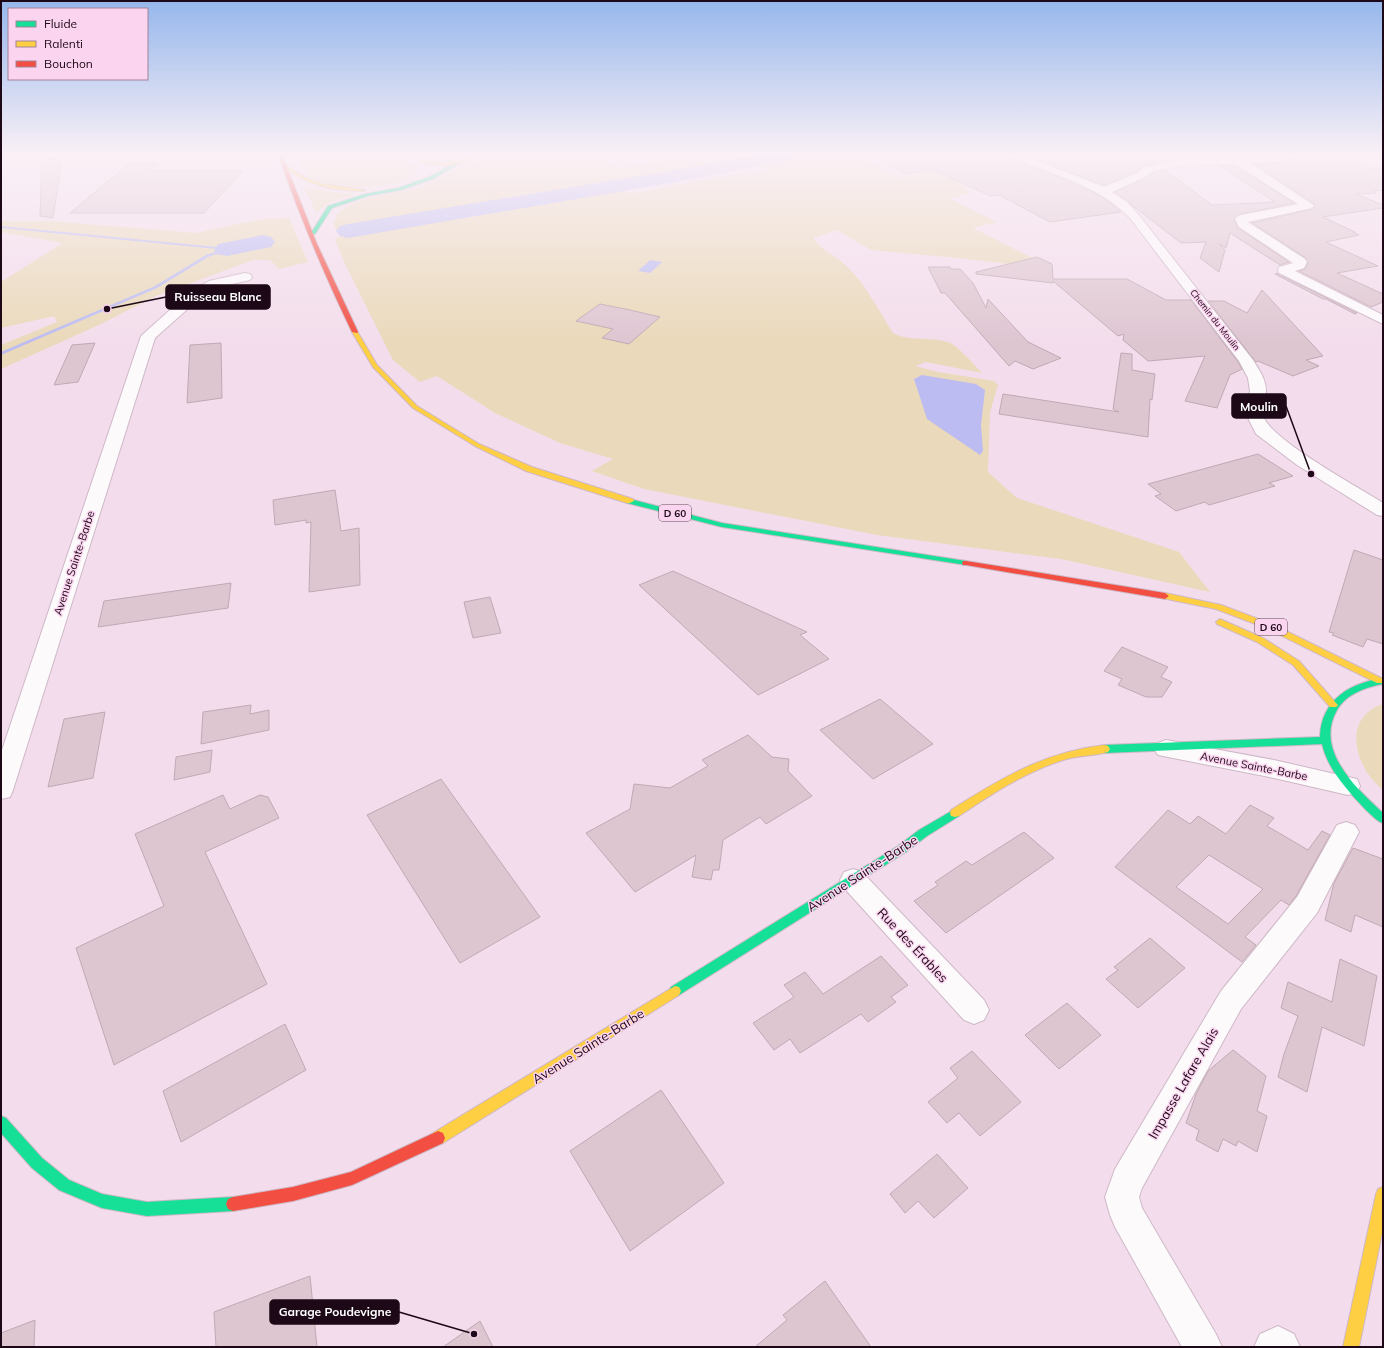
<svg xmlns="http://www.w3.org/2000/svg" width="1384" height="1348" font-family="Mulish,sans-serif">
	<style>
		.green { fill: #ead9ba }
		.water { fill: #bcbcf2 }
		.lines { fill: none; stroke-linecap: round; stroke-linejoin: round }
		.stream { fill: #bcbcf2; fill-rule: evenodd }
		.canal { fill: #bcbcf2; fill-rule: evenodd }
		.river { fill: #bcbcf2; fill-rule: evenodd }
		.building { fill: #dec6d1; stroke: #c0a9b4; fill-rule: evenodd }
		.street-casing { stroke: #ceb8c7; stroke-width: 2 }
		.fast-casing { stroke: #ceb8c7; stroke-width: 2 }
		.slow-casing { stroke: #ceb8c7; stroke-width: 2 }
		.jam-casing { stroke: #ceb8c7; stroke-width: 2 }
		.street { fill: #fdfafc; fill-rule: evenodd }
		.fast { fill: #16e098; fill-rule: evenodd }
		.slow { fill: #ffcf43; fill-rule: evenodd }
		.jam { fill: #f24e42; fill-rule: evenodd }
		.labels { text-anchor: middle; stroke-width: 3; stroke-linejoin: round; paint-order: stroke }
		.far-street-label { font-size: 9px; fill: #1c0817; stroke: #fbd5ef }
		.shield { fill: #fbd5ef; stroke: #5f4658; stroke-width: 1 }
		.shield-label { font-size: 10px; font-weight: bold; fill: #1c0817 }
		.street-label { font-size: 11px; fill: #1c0817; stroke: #fbd5ef }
		.near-street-label { font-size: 13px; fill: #1c0817; stroke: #fbd5ef }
		.leader { fill: none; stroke: #1c0817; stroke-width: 1.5 }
		.callout-dot { fill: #1c0817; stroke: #fbd5ef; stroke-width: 1.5 }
		.callout { fill: #1c0817; stroke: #1c0817; stroke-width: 1.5 }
		.callout-label { font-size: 12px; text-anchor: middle; font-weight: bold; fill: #fff }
	</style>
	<rect width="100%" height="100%" fill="#f3ddec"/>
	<path class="green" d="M296,154H397L403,159L419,166C416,192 333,190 315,181C306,176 299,163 296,154Z
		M493,154H594L618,168L688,156L703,163L719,165L730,169L624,190L630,194L742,173L749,175L768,171L756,165L822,154H853L900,177L965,164L949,177L972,192L950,199L997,222L973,228L1054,269L958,258L871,250L837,230L813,238C824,253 833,253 844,264C864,281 879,311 893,333C910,342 932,336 950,343C958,346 975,366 982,373L926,362L915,366L938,372L994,381L998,385L990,412L988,472L1017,498L1179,552L1210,592L1061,559L877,535L644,489L592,471L613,459L560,443L495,413L437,376L420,382L393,360L345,264L335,239L340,237L333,223L337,218L336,214C362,193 389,197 419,187C436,182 449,171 465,165C475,161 486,160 493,154Z
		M304,187L332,192L357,194L331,202L316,212Z
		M289,218L308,262L279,269L270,260H253L156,296L101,324L1,369V345L57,322L54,316L1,328V282L63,243L1,232V221H48L197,233L256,220Z
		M1383,704V791C1377,784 1369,777 1365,769C1351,744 1352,714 1383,704Z"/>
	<path class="water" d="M650,260L662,262L650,273L638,271Z
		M922,375L976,384L985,390L981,425L983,451L980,455L927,419L914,379Z"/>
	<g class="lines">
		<path class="stream" d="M1,226L227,248L229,249L227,250L1,228Z
			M221,250L223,251L222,252L208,257L157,288L1,355V352L155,286L206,255Z"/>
		<path class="canal" d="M227,245L232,246L234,249C230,255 222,256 216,254L214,251L216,248Z"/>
		<path class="river" d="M760,154H800L797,158L790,160L670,183L348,238L340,236L336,231L340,226L348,224L670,171Z
			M263,235L271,237L275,242L271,247L227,256L218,254L215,249L218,244Z"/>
	</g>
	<path class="building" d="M898,154H1005L1006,157L1056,176L1088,190L1104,198L1121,212L1050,222L999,195L991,196L931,169L906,174L877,159L901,155Z
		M1022,154H1144L1156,163L1145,166L1136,172L1104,185Z
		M1201,154H1281L1207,157Z
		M1307,154H1336L1369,169L1383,168V190L1372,191L1376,193L1356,194L1383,205V208L1323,217L1355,232H1353L1359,235L1326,242L1378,266L1337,273L1383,294V302L1371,307L1299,271L1305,269L1308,263L1306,258L1252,223L1312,209L1315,207L1313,203L1255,164L1276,163L1305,157Z
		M62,158L53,218L40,216L42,160Z
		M130,163H159L149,171H243L204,213H70Z
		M1220,166H1235L1294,203L1241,214L1234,219L1238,228L1289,262L1280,265L1230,233L1226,248L1219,244L1225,250L1219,272L1200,258L1206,242L1181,243L1115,192L1146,178L1154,172L1165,170L1212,205L1275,202Z
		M1037,257L1052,264L1053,279H1127L1166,300H1191L1238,362L1242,369L1230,375L1217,408L1185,401L1205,356L1148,361L1123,340L1124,334L1118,336L1053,281V283L976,274V272Z
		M928,267H950L951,269H960L973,283L986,308L988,299L1028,342L1061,358L1033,369L1015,361L1009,366L945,293H941Z
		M1277,273L1278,274L1357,313L1355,314L1326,299H1323L1275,274Z
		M1262,290L1323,356L1306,360L1319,366L1293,376L1258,361L1256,362L1208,301H1224L1247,313Z
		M600,304L630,310L660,317L629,344L602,338L613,329L576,321Z
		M95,343L78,382L54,385L72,345Z
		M221,343L222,398L187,403L190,345Z
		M1121,353L1132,354V370L1155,374L1152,400L1150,399L1148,437L999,414L1003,394L1119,412L1113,409Z
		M1258,454L1293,476L1269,483L1275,486L1209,505L1205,502L1176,511L1155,496L1161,494L1148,484Z
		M335,490L341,531L359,528L360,585L309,592L311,522L306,523V520L275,525L273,500Z
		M1354,550L1383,560V644L1367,639L1363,647L1332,635L1334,633L1329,632Z
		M673,571L807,632L800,635L829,659L758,695L639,585Z
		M231,583L228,608L98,627L104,601Z
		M490,597L501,633L473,638L464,602Z
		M1122,647L1168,667L1161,677L1172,682L1162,697H1146L1118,685L1122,679L1104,671Z
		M880,699L933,744L873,779L820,730Z
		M251,705L250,714L269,710V730L201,744L203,712Z
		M105,712L93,778L48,787L64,719Z
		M748,735L772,757L789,759L788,771L812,796L766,824L760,817L723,840L719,870H713L711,880L692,877L696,855L635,892L586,833L630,809L634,784L670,788L708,766L702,760Z
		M212,750L210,772L174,780L176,757Z
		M441,779L540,917L460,963L367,815Z
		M223,795L230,809L260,795L268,797L279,818L205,852L267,984L114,1065L76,948L164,906L135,834Z
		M1250,805L1274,818L1267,826L1308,850L1322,831L1330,835L1296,896L1289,905L1281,900L1245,937L1256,945L1242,962L1115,867L1168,810L1190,824L1198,816L1226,834ZM1209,855L1263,889L1228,924L1176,887Z
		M1024,832L1054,858L946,933L914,901L938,885L935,882L966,861L972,865Z
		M1353,848L1383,859V927L1355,915L1351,932L1325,920L1334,883Z
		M1150,938L1185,968L1138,1008L1106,979L1118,970L1114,967Z
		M881,956L908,985L891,997L896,1002L868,1022L861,1014L800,1053L790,1039L774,1050L753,1023L794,997L784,985L805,972L823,994Z
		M1340,959L1377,976L1364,1046L1322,1027L1307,1092L1278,1077L1284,1054L1298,1016L1281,1008L1288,982L1332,1002Z
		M1067,1003L1101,1035L1059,1069L1025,1035Z
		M285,1024L306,1070L181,1142L163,1091Z
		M1233,1050L1266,1076L1257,1111L1267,1116L1257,1152L1238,1141L1236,1146L1223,1139L1218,1152L1196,1140L1199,1130L1186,1123L1196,1094L1208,1071Z
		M972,1051L1021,1102L980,1136L959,1113L947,1123L928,1102L958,1078L950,1068Z
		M661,1090L724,1183L630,1251L570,1151Z
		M937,1154L968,1188L934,1218L918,1201L905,1213L890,1194Z
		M310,1276L317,1347H216L214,1312Z
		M825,1281L871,1347H755L787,1320L783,1315Z
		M35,1320L34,1347H1V1333Z
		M480,1321L493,1347H443Z"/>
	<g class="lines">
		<g class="street-casing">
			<path id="street" d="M1006,154H1019L1104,187L1137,173L1145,167L1176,160L1306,154L1305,156L1276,162L1250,163L1312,204L1314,206L1312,208L1248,222L1305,259L1307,262L1304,268L1295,271L1383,315V324L1279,273L1278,270L1279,267L1293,263L1239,227L1235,219L1237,217L1241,215L1298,204L1235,164L1176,166L1153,171L1145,177L1112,192L1127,202L1138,214L1253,360C1259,370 1266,379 1266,391C1266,400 1260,409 1264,418C1275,442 1358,487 1383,503V516L1377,515L1297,465L1256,434L1247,416V405L1250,391L1248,378L1239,361L1130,218C1101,186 1048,172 1007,156Z
				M1363,154H1383V164L1375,165L1359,159L1358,157L1359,155Z
				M245,273L250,274L252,277L250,280L218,287L201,297L155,338L13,790L10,797L1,799V753L141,336L191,291L209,281Z
				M1166,740L1274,760L1348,777L1357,779L1360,786L1357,793L1348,795L1274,778L1158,755L1154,749L1158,743Z
				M1346,822L1355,825L1359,832L1317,913L1241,1009L1142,1188L1139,1197L1142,1208L1216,1334L1222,1347H1182L1115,1227L1110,1215L1105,1197L1115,1169L1221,991L1297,897L1337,825Z
				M853,869L862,872L984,1000L989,1010L984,1020L974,1024L964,1020L844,888L840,880L844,872Z
				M1278,1326L1294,1334L1300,1347H1254L1260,1334Z"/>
		</g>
		<g class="fast-casing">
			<path id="fast" d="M460,160L464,161L433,179L401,190L368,196L332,208L315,234L311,233L328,206L365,194L398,188L429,177Z
				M627,499H630L722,523L966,561L970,563L966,565L722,527L627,503Z
				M1383,678V684C1366,687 1346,694 1337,710C1314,750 1356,788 1383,813V823C1376,821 1371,814 1366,810C1348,791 1328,770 1322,744L1105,753L1102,752L1100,749L1102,746L1105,745L1320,737C1321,700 1350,683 1383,678Z
				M955,809L959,810L960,813L959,816L927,836L906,852L679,995L675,996L671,995L669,991L671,987L898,846L919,830Z
				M1,1116L6,1118L42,1158L69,1180L102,1194L147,1202L233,1197L238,1199L240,1204L238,1209L233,1211L147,1216L102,1208L59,1190L32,1168L1,1133Z"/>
		</g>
		<g class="slow-casing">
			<path id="slow" d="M407,154H411L426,161L445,162L463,159L478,154H483C463,168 426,170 407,154Z
				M283,163L304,177L322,184L365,190L363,191C329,190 309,186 281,165Z
				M353,331H357L377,365L417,406L479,444L532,467L633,499L634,501L630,503H627L526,471L475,446L413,408L373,367L352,332Z
				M1165,593L1221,605L1272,624L1383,679V683H1377L1266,628L1216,609L1162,598L1161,596L1162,594Z
				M1220,619L1263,638L1299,661L1336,703L1338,705L1336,707H1330L1293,665L1257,642L1217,624L1216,622Z
				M1105,745L1108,746L1110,749L1108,752C1094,756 1078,755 1063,760C1025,772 992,794 959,816L955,817L951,816L950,813L951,810C1002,778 1044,752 1105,745Z
				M675,986L679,987L681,991L679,995L443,1143L438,1145L433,1143L431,1138L433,1133Z
				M1383,1187V1228L1359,1347H1343L1376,1194L1378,1189Z"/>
		</g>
		<g class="jam-casing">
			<path id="jam" d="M278,154H282L317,244L358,332L357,333L352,332C324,274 299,215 278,154Z
				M963,561H966L1165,593L1169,596L1165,599L966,565H963L962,563Z
				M438,1131L443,1133L445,1138L443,1143L352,1185L293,1201L233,1211L228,1209L226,1204L228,1199L233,1197L293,1187L351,1172Z"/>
		</g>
		<use href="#street" class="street"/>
		<use href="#fast" class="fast"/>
		<use href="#slow" class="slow"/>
		<use href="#jam" class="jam"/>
	</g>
	<linearGradient id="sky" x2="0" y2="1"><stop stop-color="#96b7ec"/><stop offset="0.45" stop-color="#faf0f6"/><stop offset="1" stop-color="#faf0f6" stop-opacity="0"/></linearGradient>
	<rect width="1384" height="342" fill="url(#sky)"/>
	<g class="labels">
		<g class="far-street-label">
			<text transform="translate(1215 320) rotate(52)" y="3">Chemin du Moulin</text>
		</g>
		<g class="shield">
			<rect x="659" y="505" width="32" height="16" rx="3"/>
			<rect x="1255" y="619" width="32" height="16" rx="3"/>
		</g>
		<g class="shield-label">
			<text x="675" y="517">D 60</text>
			<text x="1271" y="631">D 60</text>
		</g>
		<g class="street-label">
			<text transform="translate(74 563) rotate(-72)" y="4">Avenue Sainte-Barbe</text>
			<text transform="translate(1254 766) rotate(11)" y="4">Avenue Sainte-Barbe</text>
		</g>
		<g class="near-street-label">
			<text transform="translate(862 873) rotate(-33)" y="5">Avenue Sainte-Barbe</text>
			<text transform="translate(913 945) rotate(47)" y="5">Rue des Érables</text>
			<text transform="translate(588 1046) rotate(-32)" y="5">Avenue Sainte-Barbe</text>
			<text transform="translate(1183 1083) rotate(-60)" y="5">Impasse Lafare Alais</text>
		</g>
	</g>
	<path class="leader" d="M107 309L166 297M1311 474L1286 406M474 1334L399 1312"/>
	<g class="callout-dot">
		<circle cx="107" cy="309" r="4"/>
		<circle cx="1311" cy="474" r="4"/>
		<circle cx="474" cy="1334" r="4"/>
	</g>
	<g class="callout">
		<rect x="166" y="285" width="104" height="24" rx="4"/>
		<rect x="1232" y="394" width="54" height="24" rx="4"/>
		<rect x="270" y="1300" width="129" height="24" rx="4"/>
	</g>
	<g class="callout-label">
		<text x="218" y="301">Ruisseau Blanc</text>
		<text x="1259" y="411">Moulin</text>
		<text x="335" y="1316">Garage Poudevigne</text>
	</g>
	<rect width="1384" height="1348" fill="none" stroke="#1c0817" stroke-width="4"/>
	<rect x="8" y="8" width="140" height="72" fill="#fbd5ef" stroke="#a28399"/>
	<rect x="16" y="21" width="20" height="6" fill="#16e098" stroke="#a28399"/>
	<text x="44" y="28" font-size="12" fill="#1c0817">Fluide</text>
	<rect x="16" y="41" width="20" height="6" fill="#ffcf43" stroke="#a28399"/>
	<text x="44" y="48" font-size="12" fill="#1c0817">Ralenti</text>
	<rect x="16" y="61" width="20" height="6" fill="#f24e42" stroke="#a28399"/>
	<text x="44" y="68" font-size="12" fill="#1c0817">Bouchon</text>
</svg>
